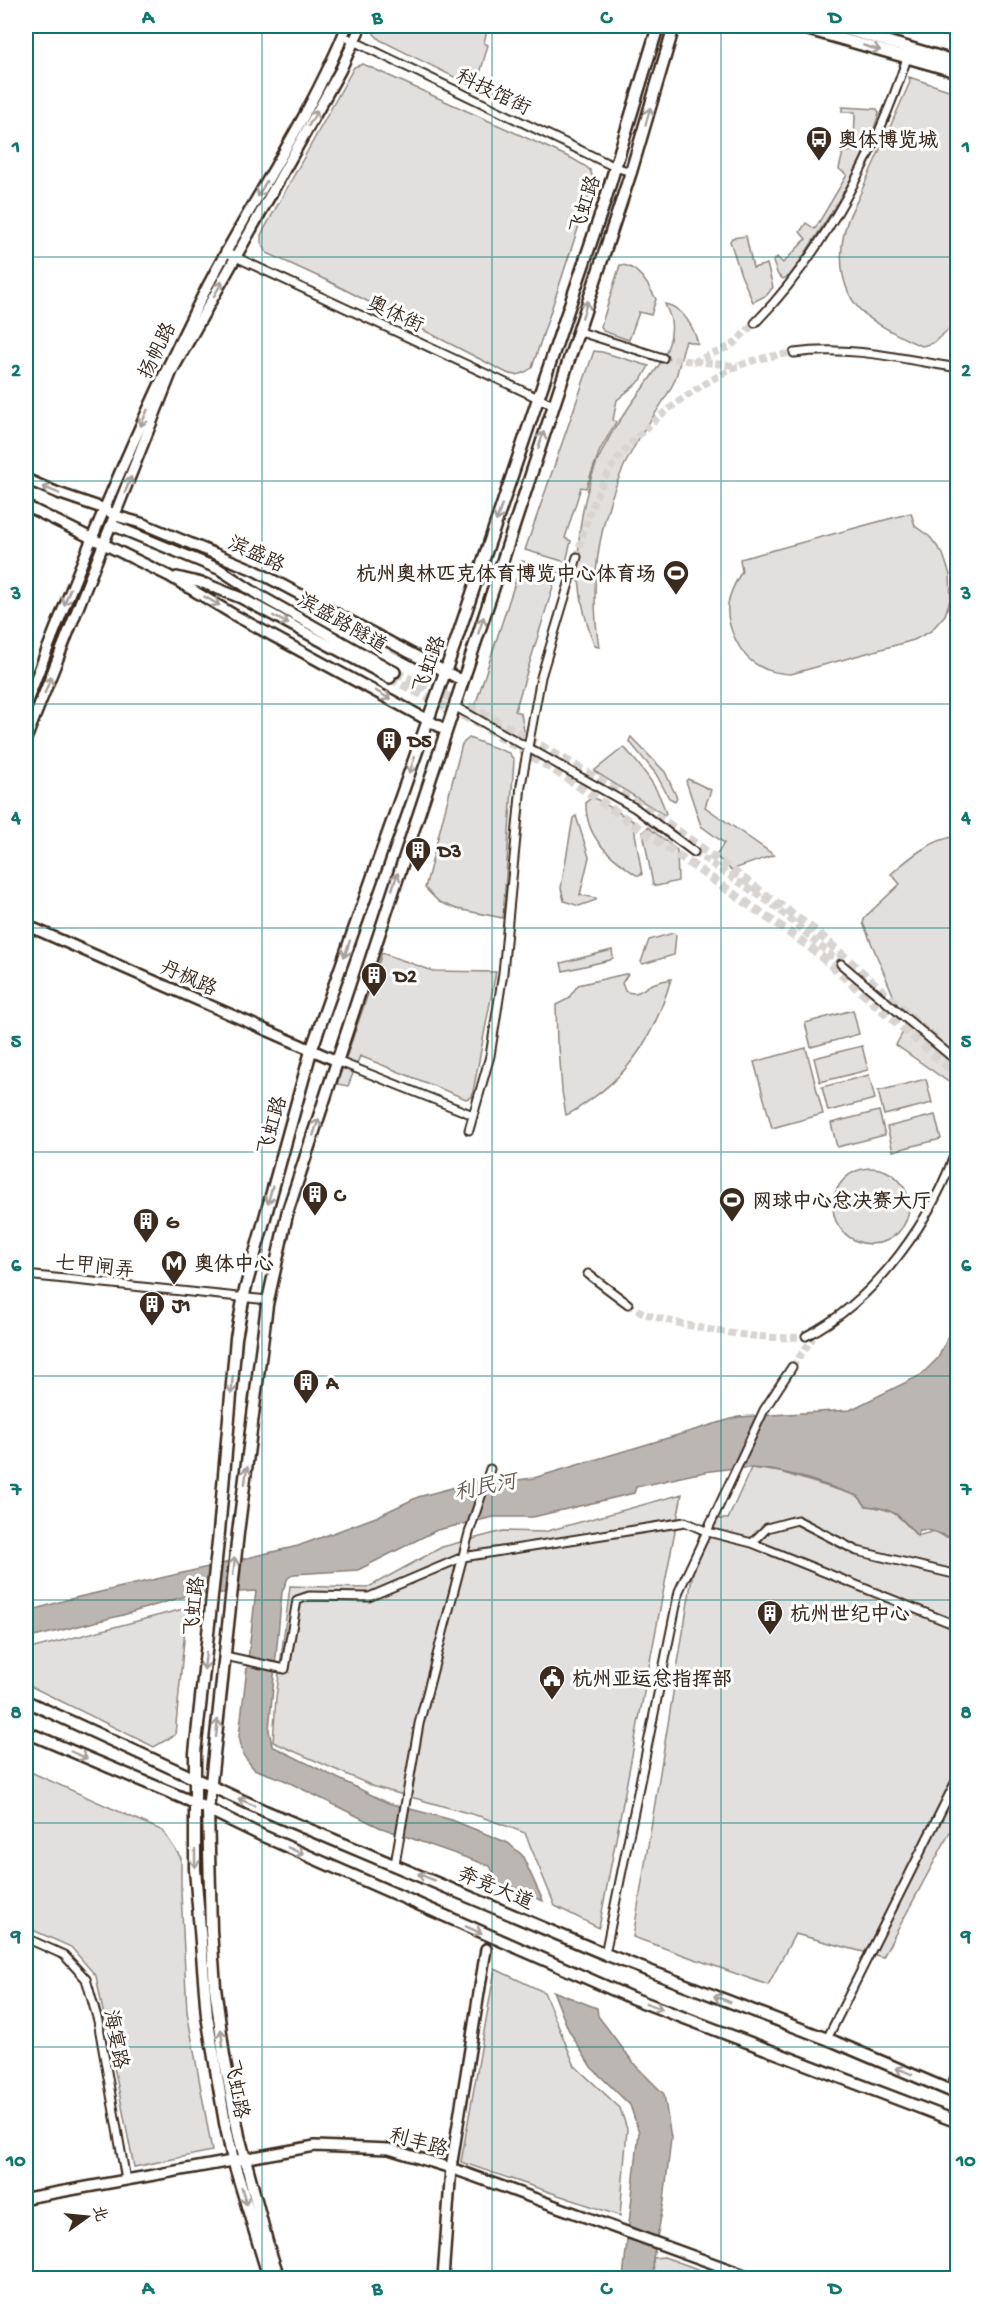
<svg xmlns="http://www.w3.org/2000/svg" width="983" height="2304" font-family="'Gochi Hand','LXGW WenKai TC',sans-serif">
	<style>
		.green { fill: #e2e0de; stroke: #8e857e; stroke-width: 1.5 }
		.water { fill: #bcb6b3; stroke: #887e77; stroke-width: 1.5 }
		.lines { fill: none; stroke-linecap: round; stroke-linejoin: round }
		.street-tunnel { stroke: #d8d4d2; stroke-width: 7; stroke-dasharray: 7 3.5; stroke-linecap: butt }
		.secondary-tunnel { stroke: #d8d4d2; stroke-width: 9; stroke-dasharray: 9 4.5; stroke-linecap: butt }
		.street-casing { stroke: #3b2a1e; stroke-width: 11 }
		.secondary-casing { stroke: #3b2a1e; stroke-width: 14 }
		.primary-casing { stroke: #3b2a1e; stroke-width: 15 }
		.street { stroke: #fff; stroke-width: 7 }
		.secondary { stroke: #fff; stroke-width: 9 }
		.primary { stroke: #fff; stroke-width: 10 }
		.oneway { stroke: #a79f9a }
		.grid { fill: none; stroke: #0f766e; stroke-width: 1.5; stroke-opacity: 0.55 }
		.labels { text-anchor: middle; stroke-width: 6; stroke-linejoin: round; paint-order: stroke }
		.street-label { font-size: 20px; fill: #3b2a1e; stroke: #fff }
		.poi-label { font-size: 20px; font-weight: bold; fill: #3b2a1e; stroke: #fff; text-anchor: start }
		.water-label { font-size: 21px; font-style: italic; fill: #685b52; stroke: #fff }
		.neatline { fill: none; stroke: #0f766e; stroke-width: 2 }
		.grid-label { font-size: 20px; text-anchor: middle; font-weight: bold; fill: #0f766e }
	</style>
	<rect width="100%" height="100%" fill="#fff"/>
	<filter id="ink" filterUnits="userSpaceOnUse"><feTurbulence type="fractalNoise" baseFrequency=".0167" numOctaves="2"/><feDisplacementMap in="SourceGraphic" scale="12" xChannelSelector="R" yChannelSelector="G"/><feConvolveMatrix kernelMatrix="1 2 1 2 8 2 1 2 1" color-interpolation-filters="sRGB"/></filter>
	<g filter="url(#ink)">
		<path class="green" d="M373,26H488L484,43L488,45L476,88L380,40L374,34Z
			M924,26H957V39L922,30Z
			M363,64L573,159L585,166L590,170L594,180L532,368C523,374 516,377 507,373L328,281L267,253L261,242V235L354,67Z
			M909,77L958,93L957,322L933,343L922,346C908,341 870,321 861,311C833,281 838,233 857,201L910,82Z
			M842,107L877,109L879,113C864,167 821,229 790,276L783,279L778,275L773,262L777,257L783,263L806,239L800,232L806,223L815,229L847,175L839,169L843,152L854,151L855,112H842Z
			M746,236L753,268L767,264L773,287L767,295L753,302L741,275L730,241L732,238Z
			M620,265C637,264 649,286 656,299L651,315L639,312L629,340L603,331L601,326Z
			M665,304C683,307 694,328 698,344L686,341C680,355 680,370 673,384C662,406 646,425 634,447C600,507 588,580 599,647L595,646C571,588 574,520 597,462C605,444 615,426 627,410C643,385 676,354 671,321C670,315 667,309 665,304Z
			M594,351L602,352L649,366L641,380L617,400L613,420L616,422L600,450L586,488L581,487L565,538L571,541L566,562L525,550Z
			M911,513L915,526L930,537L943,554L950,575L951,597L945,615L931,631L914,640L791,674C779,673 769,672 759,666C740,657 726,626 728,605C729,593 736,581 742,571L740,559Z
			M522,561L561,573L555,580L515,711L521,713L524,731L515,736L473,712Z
			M631,737L665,772L677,798L675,801L669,798L656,774L629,741Z
			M469,738L509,753L514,760L503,918L457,909L439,902L425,888L462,744Z
			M624,747C641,767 659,787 666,814L664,815L594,771Z
			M688,779L711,790L705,807L774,855L731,870L716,856L724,843L701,826L686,781Z
			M593,797L633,821L642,875H636C610,856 585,839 586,802Z
			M576,816L589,857L580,895L596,898V900L579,906L564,901L561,888L573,818Z
			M648,827L677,850L678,881L657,886L653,885L643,832Z
			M957,836V1088L896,1045L904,1030V1021L863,923L865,917L900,884L891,874C911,856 931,840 957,836Z
			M673,933L676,935L674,955L643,964L641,962L649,940Z
			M612,950L613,958L610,960L563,971L561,963Z
			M382,953L433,971L496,972L472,1097L466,1099L360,1056L348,1086L337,1084Z
			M625,974H628L622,983L625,991C636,996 641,991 650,985C656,982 664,981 671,979C656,1030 635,1069 590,1100C582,1105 575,1112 566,1115L562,1091L559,1046L557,1043L556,1005L568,999L578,985Z
			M853,1010L859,1034L811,1047L805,1023Z
			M862,1046L868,1070L820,1082L814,1058Z
			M806,1048L823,1114L772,1128L754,1062Z
			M869,1075L875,1099L828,1111L822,1087Z
			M926,1079L932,1103L884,1115L878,1091Z
			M879,1111L885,1135L837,1147L831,1123Z
			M935,1115L941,1139L893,1151L887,1127Z
			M833 1206a38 38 0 1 1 76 0a38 38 0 1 1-76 0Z
			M751,1468L780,1472L858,1496L866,1506C894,1508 899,1516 917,1536L935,1531L945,1537L957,1538V1819L883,1957L795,1934L768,1985L633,1937L699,1535L707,1519H728Z
			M682,1494L599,1928L555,1906L525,1833L482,1817L375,1787L273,1742L276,1698L290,1586L367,1588L442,1547L503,1531L544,1532Z
			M187,1608L175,1735L154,1747L26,1684V1650Z
			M26,1770L163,1831L181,1858V1892L187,2012L212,2151L134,2167L96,1976L71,1947L26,1927Z
			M495,1969L544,1992L575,2066L620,2108L627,2129L620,2216L461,2162Z
			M664,2257L723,2278H654L653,2258Z"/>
		<path class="water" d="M957,1318V1538C942,1537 934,1528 920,1530L917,1536C900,1515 893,1508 866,1506L858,1496C824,1485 787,1469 750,1468C712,1467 673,1480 636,1487L634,1493L533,1517H494L437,1530L358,1570L294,1574L288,1578L282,1592L269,1730L272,1746L388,1803L452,1820L508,1843L522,1855L543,1901L499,1884L490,1866L379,1827L284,1780L254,1769L243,1755L239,1736L256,1591L189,1595L123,1615L26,1639V1612L66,1600L298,1546L376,1517L418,1497L485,1479L508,1481L534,1478L738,1417L850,1410L921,1375L938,1358Z
			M553,1991L597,2008L598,2016L636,2066L664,2094L671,2138L664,2201L653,2258L654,2278H623L639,2132L630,2105L591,2067L568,2029Z"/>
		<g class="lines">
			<path class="street-tunnel" d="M663,358L738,366
				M693,362L731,346L755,323
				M577,557C584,529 592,501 607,475C632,432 691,388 736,367C753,359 776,355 794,353
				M694,852L776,907L841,964
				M628,1304C635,1308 642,1313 649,1315C686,1327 769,1343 806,1336
				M792,1367L813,1338"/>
			<path class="secondary-tunnel" d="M395,672L481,712L574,765L657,816L818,933L938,1041
				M390,678L483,726L567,778L810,947L958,1076"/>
			<g class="street-casing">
				<path id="street" d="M343,36L615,167L631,172
					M225,252L553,405
					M755,323C823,254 877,150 907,58
					M577,331L663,358
					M794,353C849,345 904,359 958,368
					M454,706L635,808L694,852
					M841,964L958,1062
					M337,1061L473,1115
					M469,1130L490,1056L503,973L521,785L541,677L577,557
					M588,1274L628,1304
					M26,1275L268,1300
					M806,1336C877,1300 934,1218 958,1144
					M752,1543L767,1528L797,1520L857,1551L958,1575
					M225,1656L285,1669L297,1600L309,1596L369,1597L463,1557L685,1522L708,1532L752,1543L958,1626
					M395,1864L419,1724L469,1533L490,1469
					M26,1938L64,1955L86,1979L98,2021L126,2180
					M605,1954L679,1591L764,1410L792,1367
					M827,2039L958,1777
					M949,2091L958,2069"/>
			</g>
			<g class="secondary-casing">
				<path id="secondary" d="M26,479L58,493L105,509L116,516L141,523L254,570L463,681
					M26,506L169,576L236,616L446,730
					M112,525L219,569L257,594L395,672
					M177,577L206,584L241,598L390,678
					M26,704C80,564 136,427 204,293C250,203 309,120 347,26
					M26,739L172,371L340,71L361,26
					M26,925L337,1061
					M26,2198L315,2146L389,2149L451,2168L753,2278
					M443,2278L451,2168L486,1949"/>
			</g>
			<g class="primary-casing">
				<path id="primary" d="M796,26L958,72
					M834,26L958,62
					M26,1701L265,1811L605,1954L835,2042L958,2094
					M26,1732L195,1803L263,1836L632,1998L958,2122
					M269,2278L233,2160L225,2123L207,2016L195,1869V1753L219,1532L236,1338L245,1290L311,1051L456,641L604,204L658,26
					M279,2278L269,2249L239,2136L224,2056L215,1987L211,1930L208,1810L238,1533L267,1305L288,1210L631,172L674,26"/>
			</g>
			<use href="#street" class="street"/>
			<use href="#secondary" class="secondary"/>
			<use href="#primary" class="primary"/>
		</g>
		<defs><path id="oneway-shaft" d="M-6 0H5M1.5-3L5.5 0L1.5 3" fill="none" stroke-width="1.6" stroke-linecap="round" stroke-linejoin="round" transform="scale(1.5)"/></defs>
		<g class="oneway">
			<use href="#oneway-shaft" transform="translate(872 48) rotate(16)"/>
			<use href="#oneway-shaft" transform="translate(648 116) rotate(-74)"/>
			<use href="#oneway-shaft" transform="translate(313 118) rotate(-60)"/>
			<use href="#oneway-shaft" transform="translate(262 189) rotate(120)"/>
			<use href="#oneway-shaft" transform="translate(218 289) rotate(-60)"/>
			<use href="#oneway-shaft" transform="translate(585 309) rotate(-72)"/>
			<use href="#oneway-shaft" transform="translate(144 418) rotate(113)"/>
			<use href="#oneway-shaft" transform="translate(541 440) rotate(-72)"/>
			<use href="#oneway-shaft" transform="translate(128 485) rotate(-68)"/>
			<use href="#oneway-shaft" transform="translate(51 490) rotate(-157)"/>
			<use href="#oneway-shaft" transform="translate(499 513) rotate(109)"/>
			<use href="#oneway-shaft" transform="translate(67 597) rotate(111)"/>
			<use href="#oneway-shaft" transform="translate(212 601) rotate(30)"/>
			<use href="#oneway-shaft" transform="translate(281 620) rotate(28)"/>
			<use href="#oneway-shaft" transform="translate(481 625) rotate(-72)"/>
			<use href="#oneway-shaft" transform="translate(48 685) rotate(-68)"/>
			<use href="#oneway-shaft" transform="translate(383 695) rotate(30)"/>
			<use href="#oneway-shaft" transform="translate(412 765) rotate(109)"/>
			<use href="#oneway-shaft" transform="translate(395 881) rotate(-71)"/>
			<use href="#oneway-shaft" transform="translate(347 949) rotate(109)"/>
			<use href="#oneway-shaft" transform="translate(316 1127) rotate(-72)"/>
			<use href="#oneway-shaft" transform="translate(270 1195) rotate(106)"/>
			<use href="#oneway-shaft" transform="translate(232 1385) rotate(95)"/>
			<use href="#oneway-shaft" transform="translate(246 1475) rotate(-83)"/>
			<use href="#oneway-shaft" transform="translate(234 1566) rotate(-84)"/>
			<use href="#oneway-shaft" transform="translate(205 1661) rotate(96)"/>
			<use href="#oneway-shaft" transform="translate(217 1728) rotate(-84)"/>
			<use href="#oneway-shaft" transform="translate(79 1755) rotate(23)"/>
			<use href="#oneway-shaft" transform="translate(246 1802) rotate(-156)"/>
			<use href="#oneway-shaft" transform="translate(296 1851) rotate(24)"/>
			<use href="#oneway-shaft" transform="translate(195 1859) rotate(90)"/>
			<use href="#oneway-shaft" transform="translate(426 1877) rotate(-157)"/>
			<use href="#oneway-shaft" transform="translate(474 1930) rotate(24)"/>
			<use href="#oneway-shaft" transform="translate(722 1999) rotate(-159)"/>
			<use href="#oneway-shaft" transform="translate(654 2006) rotate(21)"/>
			<use href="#oneway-shaft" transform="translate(222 2038) rotate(-97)"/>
			<use href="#oneway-shaft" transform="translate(904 2071) rotate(-157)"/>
			<use href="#oneway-shaft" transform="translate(244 2196) rotate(74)"/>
		</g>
	</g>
	<path class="grid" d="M262,26V2278M492,26V2278M721,26V2278M26,257H958M26,481H958M26,704H958M26,928H958M26,1152H958M26,1376H958M26,1600H958M26,1823H958M26,2047H958"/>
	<defs>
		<g id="bus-pin" transform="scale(1.35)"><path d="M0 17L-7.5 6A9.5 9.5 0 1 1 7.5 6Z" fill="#3b2a1e" stroke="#fff"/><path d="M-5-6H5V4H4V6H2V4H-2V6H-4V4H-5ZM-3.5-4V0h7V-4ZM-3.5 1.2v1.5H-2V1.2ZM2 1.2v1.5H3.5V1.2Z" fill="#fff"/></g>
		<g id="stadium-pin" transform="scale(1.35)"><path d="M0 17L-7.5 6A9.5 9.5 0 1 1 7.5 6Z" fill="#3b2a1e" stroke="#fff"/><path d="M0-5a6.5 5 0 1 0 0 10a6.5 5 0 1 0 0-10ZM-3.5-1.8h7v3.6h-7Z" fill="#fff"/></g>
		<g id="building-pin" transform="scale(1.35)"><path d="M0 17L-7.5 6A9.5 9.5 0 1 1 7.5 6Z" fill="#3b2a1e" stroke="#fff"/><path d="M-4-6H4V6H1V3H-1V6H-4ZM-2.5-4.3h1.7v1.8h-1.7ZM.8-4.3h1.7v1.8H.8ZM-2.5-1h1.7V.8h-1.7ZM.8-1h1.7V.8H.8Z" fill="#fff"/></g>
		<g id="metro-pin" transform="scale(1.35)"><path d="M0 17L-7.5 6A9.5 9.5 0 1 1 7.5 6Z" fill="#3b2a1e" stroke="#fff"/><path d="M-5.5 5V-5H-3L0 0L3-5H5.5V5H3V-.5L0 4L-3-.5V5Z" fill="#fff"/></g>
		<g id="civic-pin" transform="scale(1.35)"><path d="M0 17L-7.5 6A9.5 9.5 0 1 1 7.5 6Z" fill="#3b2a1e" stroke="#fff"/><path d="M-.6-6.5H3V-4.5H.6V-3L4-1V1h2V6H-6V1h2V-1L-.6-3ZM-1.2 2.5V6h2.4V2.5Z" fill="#fff"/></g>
	</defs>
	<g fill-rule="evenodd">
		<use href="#bus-pin" x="819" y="139"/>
		<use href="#stadium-pin" x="676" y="573"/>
		<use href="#building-pin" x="389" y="740"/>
		<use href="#building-pin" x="418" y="850"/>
		<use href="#building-pin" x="374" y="975"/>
		<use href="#building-pin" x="315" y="1194"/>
		<use href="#stadium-pin" x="732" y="1200"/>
		<use href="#building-pin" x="146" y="1221"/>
		<use href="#metro-pin" x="174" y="1263"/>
		<use href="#building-pin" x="152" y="1304"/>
		<use href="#building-pin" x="306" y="1382"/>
		<use href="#building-pin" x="770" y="1613"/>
		<use href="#civic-pin" x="552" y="1678"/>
	</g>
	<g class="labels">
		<g class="street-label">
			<text transform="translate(494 91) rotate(26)" y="7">科技馆街</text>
			<text transform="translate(584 204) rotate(-72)" y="7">飞虹路</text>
			<text transform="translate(396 313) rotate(25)" y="7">奥体街</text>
			<text transform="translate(156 350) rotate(-64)" y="7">扬帆路</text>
			<text transform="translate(257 553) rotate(25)" y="7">滨盛路</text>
			<text transform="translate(343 622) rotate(30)" y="7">滨盛路隧道</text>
			<text transform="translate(428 664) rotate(-70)" y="7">飞虹路</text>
			<text transform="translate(189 977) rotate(24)" y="7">丹枫路</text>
			<text transform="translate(271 1125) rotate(-74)" y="7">飞虹路</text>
			<text transform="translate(95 1265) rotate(6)" y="7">七甲闸弄</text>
			<text transform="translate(193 1606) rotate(-84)" y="7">飞虹路</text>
			<text transform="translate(496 1887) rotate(23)" y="7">奔竞大道</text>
			<text transform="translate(117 2039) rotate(79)" y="7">海宴路</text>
			<text transform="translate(238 2089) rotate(80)" y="7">飞虹路</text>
			<text transform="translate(419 2141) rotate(15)" y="7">利丰路</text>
		</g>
		<g class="poi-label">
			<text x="838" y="146">奥体博览城</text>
			<text x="656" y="580" text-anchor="end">杭州奥林匹克体育博览中心体育场</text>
			<text x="408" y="747">D5</text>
			<text x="438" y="857">D3</text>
			<text x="394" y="982">D2</text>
			<text x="334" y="1201">C</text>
			<text x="752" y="1207">网球中心总决赛大厅</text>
			<text x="166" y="1228">G</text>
			<text x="194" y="1270">奥体中心</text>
			<text x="172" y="1311">J1</text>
			<text x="326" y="1389">A</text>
			<text x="790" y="1620">杭州世纪中心</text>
			<text x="572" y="1685">杭州亚运总指挥部</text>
		</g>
		<g class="water-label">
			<text transform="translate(485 1486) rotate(-11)" y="7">利民河</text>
		</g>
	</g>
	<rect width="983" height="2304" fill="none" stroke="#fff" stroke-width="66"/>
	<g transform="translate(87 2217) rotate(75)" stroke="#ffffff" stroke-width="4.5" paint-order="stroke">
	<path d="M0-4.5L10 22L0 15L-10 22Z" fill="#3b2a1e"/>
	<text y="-9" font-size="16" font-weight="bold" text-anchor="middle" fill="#3b2a1e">北</text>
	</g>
	<rect x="33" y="33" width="917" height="2238" class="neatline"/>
	<g class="grid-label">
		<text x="148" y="23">A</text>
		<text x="377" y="23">B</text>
		<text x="606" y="23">C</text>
		<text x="835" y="23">D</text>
		<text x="16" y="152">1</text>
		<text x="966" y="152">1</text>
		<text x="16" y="376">2</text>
		<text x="966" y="376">2</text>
		<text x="16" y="599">3</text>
		<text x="966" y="599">3</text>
		<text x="16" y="823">4</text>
		<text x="966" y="823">4</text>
		<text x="16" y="1047">5</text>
		<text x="966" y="1047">5</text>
		<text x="16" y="1271">6</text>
		<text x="966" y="1271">6</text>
		<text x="16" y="1495">7</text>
		<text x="966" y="1495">7</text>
		<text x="16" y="1718">8</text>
		<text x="966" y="1718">8</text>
		<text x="16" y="1942">9</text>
		<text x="966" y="1942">9</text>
		<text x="16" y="2166">10</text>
		<text x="966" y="2166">10</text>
		<text x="148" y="2294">A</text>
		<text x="377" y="2294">B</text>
		<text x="606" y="2294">C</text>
		<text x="835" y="2294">D</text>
	</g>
</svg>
